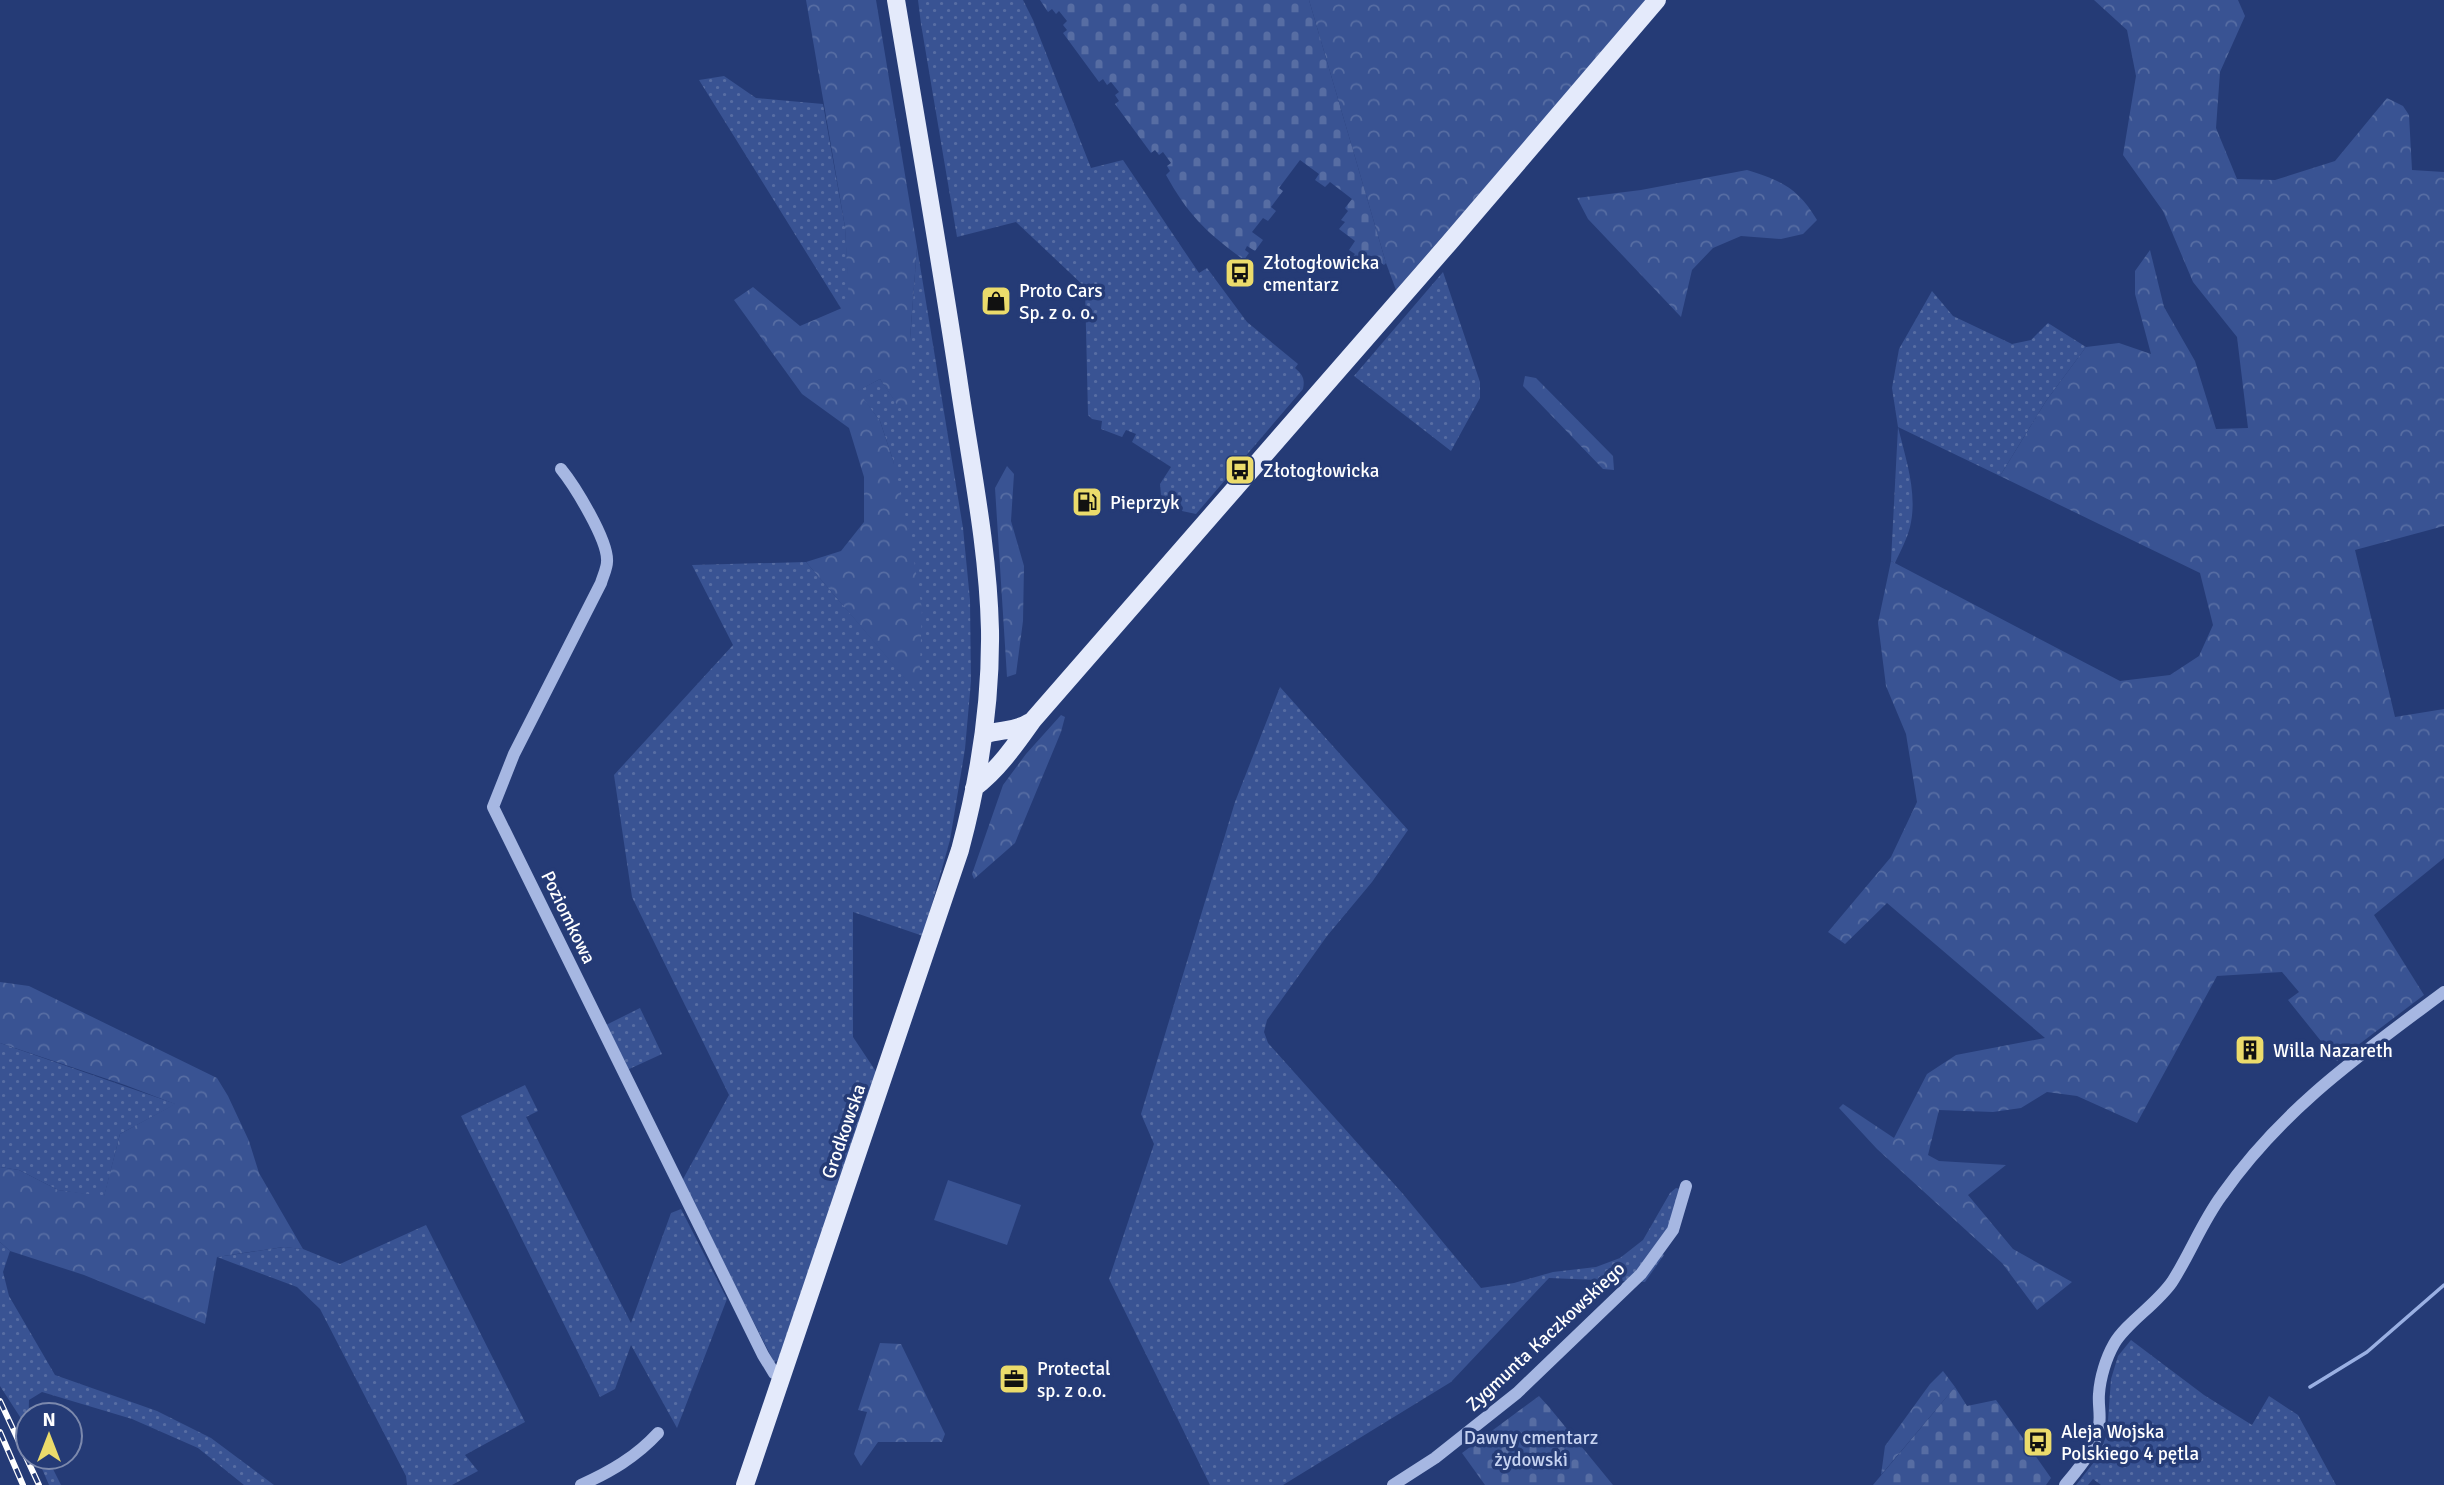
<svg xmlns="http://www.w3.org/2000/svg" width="2444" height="1485" font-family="Signika,sans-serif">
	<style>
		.grass { fill: url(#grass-dots) }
		.forest { fill: url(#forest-crowns) }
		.cemetery { fill: url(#cemetery-stones) }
		.park { fill: #395393 }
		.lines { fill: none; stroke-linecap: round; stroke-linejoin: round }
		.stream { stroke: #9ab0e3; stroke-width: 3.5 }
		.minor { stroke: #a6b7e2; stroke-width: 12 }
		.major { stroke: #e4eafb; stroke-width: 18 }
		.rail-casing { stroke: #fff; stroke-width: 6 }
		.rail { stroke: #253b76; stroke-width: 3.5; stroke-dasharray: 10; stroke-linecap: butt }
		.labels { text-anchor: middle; stroke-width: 7; stroke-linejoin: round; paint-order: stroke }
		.poi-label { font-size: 19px; fill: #fff; stroke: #253b76; text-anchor: start }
		.street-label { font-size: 19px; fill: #fff; stroke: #253b76 }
		.park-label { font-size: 19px; fill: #c8d4f2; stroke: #253b76 }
	</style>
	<defs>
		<pattern id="grass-dots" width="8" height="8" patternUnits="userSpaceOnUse" patternTransform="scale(1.75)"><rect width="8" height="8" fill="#395393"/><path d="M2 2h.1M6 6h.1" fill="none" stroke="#576da3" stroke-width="1.8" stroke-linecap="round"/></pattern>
		<pattern id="forest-crowns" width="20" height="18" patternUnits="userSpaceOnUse" patternTransform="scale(1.75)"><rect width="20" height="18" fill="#395393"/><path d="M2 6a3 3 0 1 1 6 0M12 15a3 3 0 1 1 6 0" fill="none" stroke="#576da3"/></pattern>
		<pattern id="cemetery-stones" width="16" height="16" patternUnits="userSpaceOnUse" patternTransform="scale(1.75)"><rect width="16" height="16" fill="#395393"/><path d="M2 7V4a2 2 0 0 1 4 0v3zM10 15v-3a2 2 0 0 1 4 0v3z" fill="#576da3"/></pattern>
	</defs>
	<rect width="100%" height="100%" fill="#253b76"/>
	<path class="grass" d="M918,0H1023L1033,20L1091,168L1123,160L1199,273L1207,268L1247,322L1298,364L1295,368C1303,375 1305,379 1303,389L1196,514L1182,511L1161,495L1160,484L1171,467L1132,442L1136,434L1126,430L1122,437L1101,429L1102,421L1092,419L1088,415L1085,287L1016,222L957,237L921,24Z
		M724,76L756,98L823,104L845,227L850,306L842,310L699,80Z
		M917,247L963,528L970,600L971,681L965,749L950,840L923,936L853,912V1037L877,1073L780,1360L774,1362L682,1181L729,1095L632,897L614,775L733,645L692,565L806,562L919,694L893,460L880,421L857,391L880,379L898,405L910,407V339Z
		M1443,272L1480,382V398L1451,451L1354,376Z
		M1932,291L1953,316L2012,344L2031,340L2048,323L2086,347L2046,401L2000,476L1898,427C1906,460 1918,494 1910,527C1907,539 1900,552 1895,563L1891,561L1898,427L1892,388L1899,349Z
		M1280,687L1408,830L1372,882L1327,936L1267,1020L1264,1032L1268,1043L1403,1194L1481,1288L1514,1283L1553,1272L1596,1267L1620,1258L1643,1240L1670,1193L1676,1188L1681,1189L1669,1229L1657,1246L1664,1255L1645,1282L1549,1278L1451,1382L1283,1485H1210L1109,1279L1154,1144L1141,1114L1235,802Z
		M640,1008L662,1054L627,1070L606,1025Z
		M0,1043L176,1104L120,1134L104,1197L58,1190L19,1170L0,1167Z
		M525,1085L538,1111L526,1117L631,1323L671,1213L681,1209L727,1299L677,1428L631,1345L615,1389L600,1397L461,1116Z
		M426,1225L525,1422L465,1455L478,1471L452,1485H407L406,1476L320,1309L297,1287L217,1257L284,1247L303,1249L340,1264Z
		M0,1242L10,1251L3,1272L9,1296L55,1375L157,1411L211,1438L274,1485H244L198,1448L132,1419L42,1392L29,1400L28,1435L22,1420L0,1386Z
		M2131,1340L2204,1395L2252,1425L2269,1396L2298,1415L2336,1485H2101L2093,1479L2088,1485H2076L2098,1457L2107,1434L2111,1379L2118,1356Z
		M37,1457H47L61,1485H49Z"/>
	<path class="forest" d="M806,0H876L917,247L910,339V408L898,406L880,379L858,391L880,421L893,460L910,536L922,609L919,695L806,562L841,551L864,522V477L849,428L802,394L734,300L753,287L800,326L849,305L845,227Z
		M1309,0H1648L1396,290L1386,263Z
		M2094,0H2238L2245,16L2220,72L2216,128L2237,179L2275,180L2335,161L2387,98L2403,106L2409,115L2412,170L2444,172V526L2355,550L2395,717L2444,709V858L2374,915L2424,995L2337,1061L2288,1000L2299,992L2282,972L2217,976L2137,1123L2077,1096L2047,1092L2021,1108L1993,1112L1939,1110L1928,1155L1939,1161L2006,1165L1968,1195L2013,1249L2072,1282L2037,1310L2002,1263L1877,1149L1839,1108L1843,1104L1894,1138L1927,1074L1956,1055L2045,1038L1887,903L1845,944L1828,932L1891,857L1917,802L1906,734L1886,686L1878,623L1891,561L2120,681L2170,675L2199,656L2213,625L2200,573L2000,476L2046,401L2086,347L2119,343L2151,354L2135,294V271L2150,250L2164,307L2195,361L2216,429L2248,428L2237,337L2193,282L2163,211L2123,155L2136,76L2127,30Z
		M1747,170C1782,181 1798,188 1817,220L1803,234L1781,239L1741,236L1713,248L1692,270L1681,317L1588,219L1577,198L1641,190Z
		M1525,376L1536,378L1613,456L1614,470L1603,469L1523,386Z
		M1007,466L1014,474L1011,521L1024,566L1023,621L1016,674L1007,677L995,488Z
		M1061,715L1065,717L1061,732L1015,843L974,879L972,874L1003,785L1026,754Z
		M0,982L29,986L217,1078L228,1096L249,1141L259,1173L303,1249L283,1247L217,1257L205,1324L84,1275L10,1251L0,1242V1167L19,1170L58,1190L104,1196L120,1134L175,1104L125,1085L0,1043Z
		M880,1343L901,1344L945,1434L942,1442H878L861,1466L854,1454L867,1412L858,1410Z
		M1943,1371L1955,1387L1881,1475L1885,1446L1930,1384Z"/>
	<path class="cemetery" d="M1040,0H1309L1386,263L1384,265L1377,260L1371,267L1366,262L1362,267L1351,259L1355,254L1349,250L1355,241L1339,229L1345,222L1341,220L1348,211L1345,208L1352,199L1330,182L1325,187L1315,180L1319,174L1300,160L1279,188L1283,191L1271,207L1276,211L1268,221L1263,218L1252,232L1263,240L1255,251L1247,246L1245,250L1249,253L1244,260C1206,232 1189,216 1166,175L1170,171L1167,166L1171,163L1163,152L1159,155L1155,150L1151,153L1115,104L1119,101L1115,95L1119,92L1111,82L1107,85L1103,79L1099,82L1063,33L1067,30L1063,25L1067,21L1059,11L1056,14L1052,9L1048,12Z
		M1955,1387L1967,1406L1996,1400L2051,1478L2046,1485H1873Z
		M1539,1396L1549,1407L1613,1485H1485L1462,1453Z"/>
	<path class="park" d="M948,1180L1021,1205L1007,1245L934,1220Z"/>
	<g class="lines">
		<path class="stream" d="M2310,1387L2367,1352L2444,1285"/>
		<path class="minor" d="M561,469C574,485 609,541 607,562C607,568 603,576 601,583L514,754L493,807L763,1355L774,1373L781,1377
			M581,1485C610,1472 636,1457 658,1433
			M1393,1485L1435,1458L1517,1393L1641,1274L1673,1230L1686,1186
			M2065,1485C2080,1467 2095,1450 2099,1426C2101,1415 2098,1405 2099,1394C2100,1378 2106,1358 2114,1344C2126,1323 2156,1305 2172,1282C2190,1254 2202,1222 2222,1195C2283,1108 2361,1054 2444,992"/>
		<path class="major" d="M984,735C1000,729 1015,732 1030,722
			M974,788C998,770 1016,744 1033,720L1449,243L1657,0
			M745,1485L960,850C979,779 991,704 990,630C988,545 970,461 958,377C939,251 917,126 896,0"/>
		<g class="rail-casing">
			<path id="rail" d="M0,1401L39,1485
				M0,1432L23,1485"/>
		</g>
		<use href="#rail" class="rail"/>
	</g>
	<defs>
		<g id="bus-square" transform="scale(1.575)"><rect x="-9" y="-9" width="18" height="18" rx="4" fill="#ebdb6b" stroke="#253b76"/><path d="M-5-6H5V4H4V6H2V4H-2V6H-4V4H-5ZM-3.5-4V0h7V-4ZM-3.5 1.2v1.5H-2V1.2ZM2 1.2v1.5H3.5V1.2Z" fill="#111"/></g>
		<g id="shop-square" transform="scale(1.575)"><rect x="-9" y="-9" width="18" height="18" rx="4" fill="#ebdb6b" stroke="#253b76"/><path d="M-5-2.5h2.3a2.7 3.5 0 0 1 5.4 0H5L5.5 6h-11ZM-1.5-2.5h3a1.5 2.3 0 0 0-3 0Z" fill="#111"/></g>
		<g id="fuel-square" transform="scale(1.575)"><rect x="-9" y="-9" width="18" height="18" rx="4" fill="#ebdb6b" stroke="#253b76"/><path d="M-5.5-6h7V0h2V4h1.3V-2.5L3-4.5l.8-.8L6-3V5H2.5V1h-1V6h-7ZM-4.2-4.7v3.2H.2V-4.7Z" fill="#111"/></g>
		<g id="building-square" transform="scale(1.575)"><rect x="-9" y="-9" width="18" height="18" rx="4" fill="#ebdb6b" stroke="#253b76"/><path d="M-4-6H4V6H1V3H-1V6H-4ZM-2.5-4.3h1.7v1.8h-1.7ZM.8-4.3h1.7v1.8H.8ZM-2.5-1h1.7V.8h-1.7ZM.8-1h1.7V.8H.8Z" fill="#111"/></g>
		<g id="office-square" transform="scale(1.575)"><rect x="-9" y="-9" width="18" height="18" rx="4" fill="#ebdb6b" stroke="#253b76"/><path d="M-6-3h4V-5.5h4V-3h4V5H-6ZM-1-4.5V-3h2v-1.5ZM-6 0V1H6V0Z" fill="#111"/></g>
	</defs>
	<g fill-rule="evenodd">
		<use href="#bus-square" x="1240" y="273"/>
		<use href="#shop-square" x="996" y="301"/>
		<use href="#bus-square" x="1240" y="470"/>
		<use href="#fuel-square" x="1087" y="502"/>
		<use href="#building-square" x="2250" y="1050"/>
		<use href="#office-square" x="1014" y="1379"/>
		<use href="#bus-square" x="2038" y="1442"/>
	</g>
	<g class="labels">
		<g class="poi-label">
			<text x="1263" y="269">Złotogłowicka<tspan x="1263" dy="22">cmentarz</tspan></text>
			<text x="1019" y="297">Proto Cars<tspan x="1019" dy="22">Sp. z o. o.</tspan></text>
			<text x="1263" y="477">Złotogłowicka</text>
			<text x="1110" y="509">Pieprzyk</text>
			<text x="2273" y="1057">Willa Nazareth</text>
			<text x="1037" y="1375">Protectal<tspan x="1037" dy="22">sp. z o.o.</tspan></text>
			<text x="2061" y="1438">Aleja Wojska<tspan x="2061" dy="22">Polskiego 4 pętla</tspan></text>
		</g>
		<g class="street-label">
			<text transform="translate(569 917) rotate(64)" y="7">Poziomkowa</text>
			<text transform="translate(843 1131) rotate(-71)" y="7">Grodkowska</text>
			<text transform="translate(1545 1336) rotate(-43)" y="7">Zygmunta Kaczkowskiego</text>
		</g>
		<g class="park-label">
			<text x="1531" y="1444">Dawny cmentarz<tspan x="1531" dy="22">żydowski</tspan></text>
		</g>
	</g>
	<g transform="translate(49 1436)"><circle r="33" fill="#253b76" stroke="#7c89ad" stroke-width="2"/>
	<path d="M0-5L12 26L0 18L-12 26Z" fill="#ebdb6b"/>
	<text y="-10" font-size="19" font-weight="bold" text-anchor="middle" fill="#ffffff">N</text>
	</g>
</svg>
